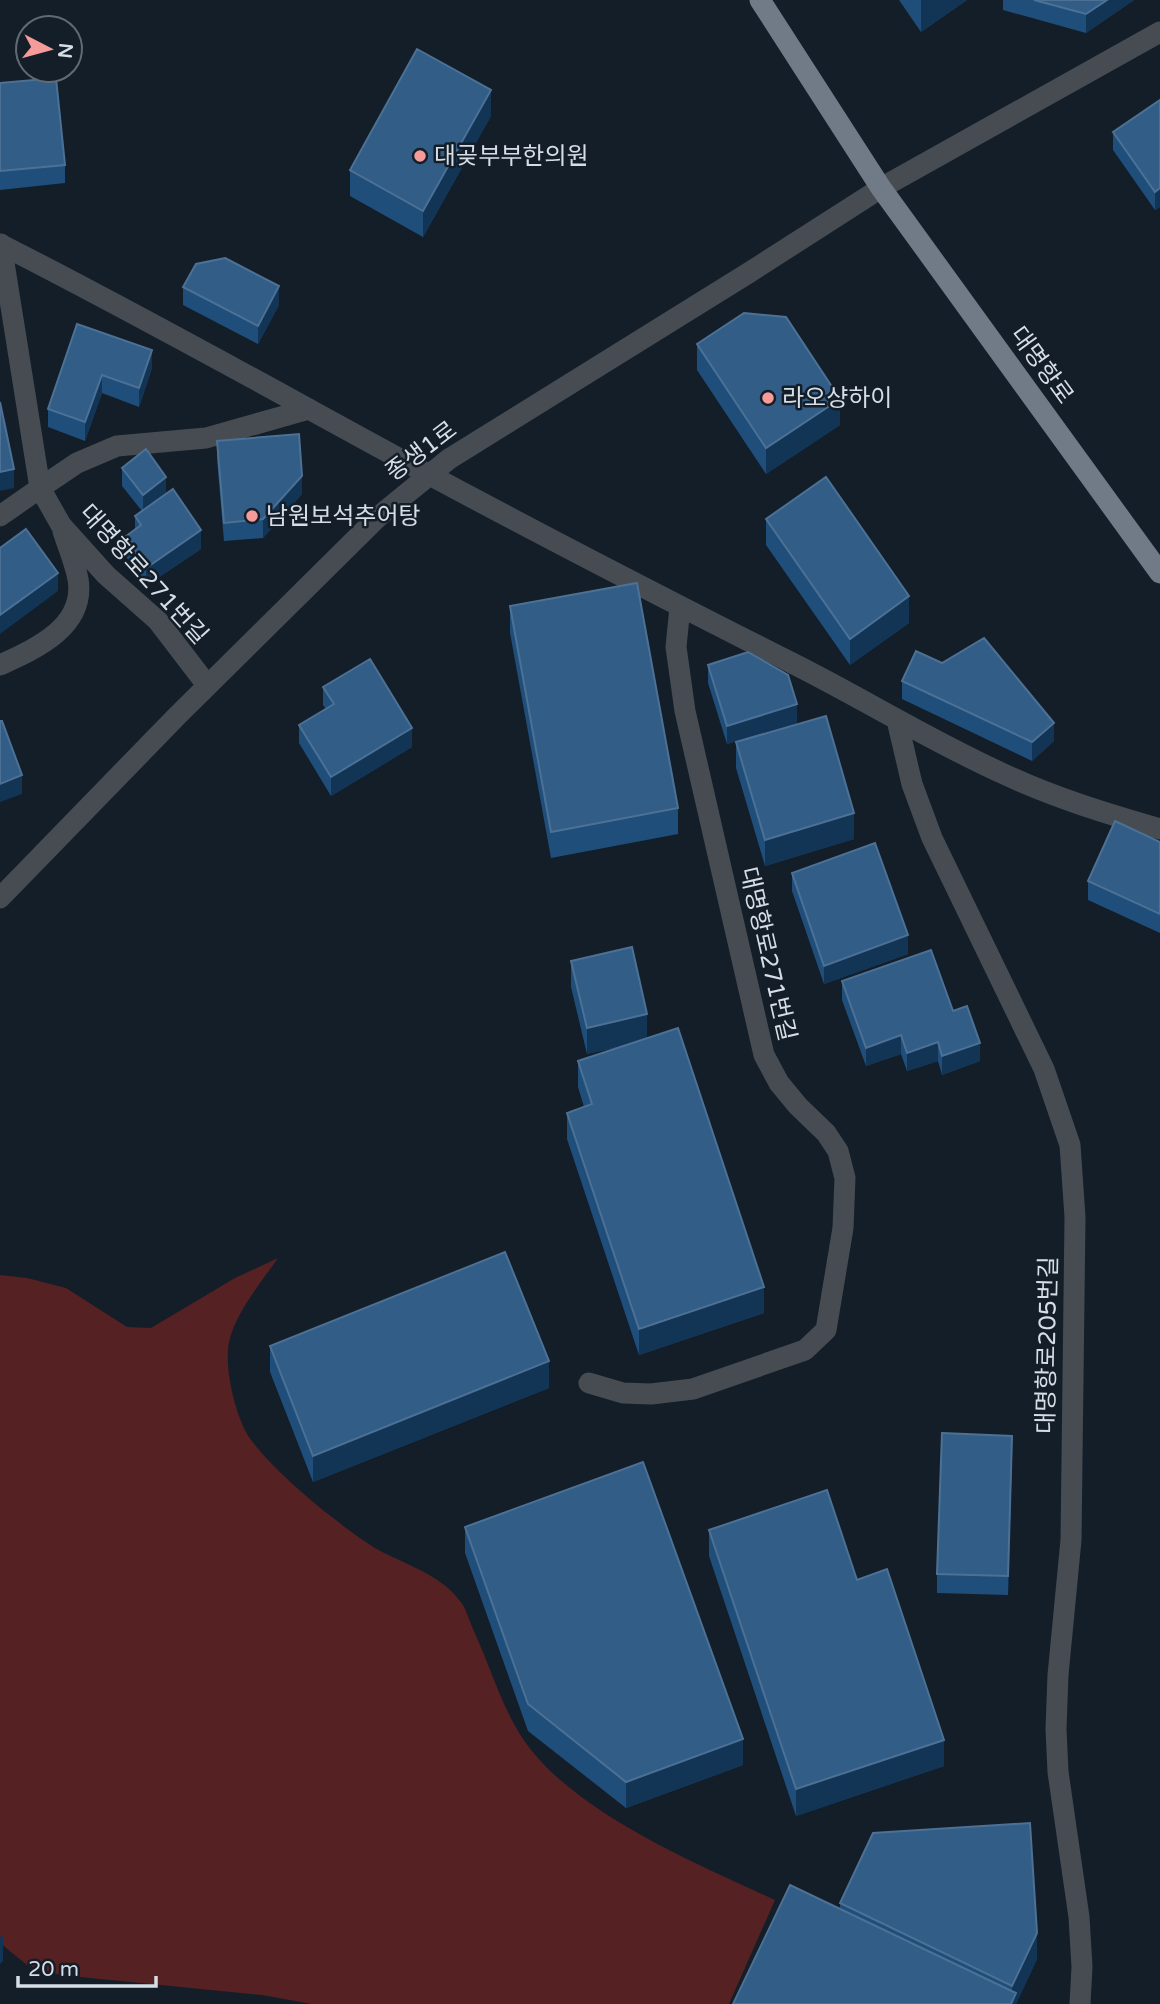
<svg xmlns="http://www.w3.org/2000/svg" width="1160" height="2004" font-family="'Varela Round','Noto Sans KR',sans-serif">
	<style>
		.green { fill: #562122 }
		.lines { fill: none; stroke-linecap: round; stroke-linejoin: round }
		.minor { stroke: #464c52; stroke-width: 21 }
		.major { stroke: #707b87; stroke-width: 21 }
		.wall { fill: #1f4e7b }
		.shaded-wall { fill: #123455 }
		.building { fill: #325d86; stroke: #4c7195; stroke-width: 2 }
		.poi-dot { fill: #f59b99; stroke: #131e29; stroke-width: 2.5 }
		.labels { text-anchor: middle; stroke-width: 5; stroke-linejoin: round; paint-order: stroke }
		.poi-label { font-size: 24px; fill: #d6dde5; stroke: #131e29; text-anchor: start }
		.street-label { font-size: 24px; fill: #d6dde5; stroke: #131e29 }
	</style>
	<rect width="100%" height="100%" fill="#131e29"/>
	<path class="green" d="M278,1258C261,1283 230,1319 228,1350C226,1373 235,1411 246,1432C265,1466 341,1527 375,1548C403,1564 439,1573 460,1601C466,1608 469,1620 473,1629C489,1663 499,1699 518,1731C564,1809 695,1863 775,1900L729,2004H312L262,1995L60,1975L27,1965L0,1943V1275L27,1278L66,1288L127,1327L151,1328L235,1278Z"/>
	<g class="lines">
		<path class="minor" d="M0,244C144,317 284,396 426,473C547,538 669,601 792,663C864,699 932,742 1006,775C1055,798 1108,814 1160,829
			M0,516L40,488L1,244
			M0,665C35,649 86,627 78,579C75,563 68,547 63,531
			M207,685L158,621L106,575L61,525L40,488L77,463L117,446L206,438L309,409
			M897,720L912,784L932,838L1044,1069L1070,1145L1075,1217L1071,1540L1058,1675L1056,1729L1058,1772L1079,1917L1082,1967L1080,2004
			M0,898L176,717L378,517L449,459L750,272L881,188L1160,32
			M589,1383L623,1393L651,1394L693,1389L805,1350L826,1330L843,1228L845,1178L838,1151L826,1133L798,1106L779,1083L764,1055L685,711L676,647L680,607"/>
		<path class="major" d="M760,0L881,188L1160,573"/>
	</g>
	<path class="wall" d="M899,0H967L921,32Z
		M1003,0H1134L1086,33L1003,10Z
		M0,83L65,165V183L0,190Z
		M1160,100V207L1155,210L1113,150V132Z
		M491,116L423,237L350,196V170Z
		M183,287L279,305L258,344L183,305Z
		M77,324L152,368L139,407L102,393L85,441L48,427V409Z
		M697,344L840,425L766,474L697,370Z
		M217,441L302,494L263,538L224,541L217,459Z
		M122,468L166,494L201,549L146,586L125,555V537L135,530V516L142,511L122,486Z
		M766,519L909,623L850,665L766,545Z
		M510,606L678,808V834L551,858L510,633Z
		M708,665L797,723L727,744L708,683Z
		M902,681L1054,741L1032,761L902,699Z
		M323,687L412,747L331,796L299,743V725L326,709L323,705Z
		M736,742L854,839L765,866L736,768Z
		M1160,842V933L1088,900V881Z
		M792,873L908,954L824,984L792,891Z
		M571,961L647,1038L764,1313L639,1355L567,1139V1113L584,1107L578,1087V1061L627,1045L587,1054L571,987Z
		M842,981L953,1011L980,1061L942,1075L938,1061L907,1071L901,1054L866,1066L842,1000Z
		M270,1346L549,1388L313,1482L270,1372Z
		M1012,1454L1008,1595L937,1593V1574Z
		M465,1527L743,1765L626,1808L528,1731L465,1553Z
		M709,1530L857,1580L944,1766L796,1816L709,1556Z
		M840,1903L1037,1959L1016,2004L840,1909Z"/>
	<path class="shaded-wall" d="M921,0H967L921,32Z
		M1107,0H1134L1086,33V14Z
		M491,90V116L423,237V211Z
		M1160,188V207L1155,210V192Z
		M279,286V305L258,344V326Z
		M152,350V368L139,407V388Z
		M102,375V393L85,441V422Z
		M840,399V425L766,474V448Z
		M14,469V488L0,491V472Z
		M302,476V494L263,538V519Z
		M166,477V496L143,513V495Z
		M201,530V549L146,586V568Z
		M58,573V591L0,634V615Z
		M909,596V623L850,665V639Z
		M797,704V723L727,744V726Z
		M1054,723V741L1032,761V742Z
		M412,728V747L331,796V777Z
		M22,775V794L0,802V784Z
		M854,813V839L765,866V840Z
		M908,935V954L824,984V966Z
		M647,1014V1040L587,1054V1028Z
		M901,1035V1054L866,1066V1048Z
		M938,1042V1061L907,1071V1053Z
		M980,1043V1061L942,1075V1056Z
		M764,1287V1313L639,1355V1329Z
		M549,1361V1388L313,1482V1456Z
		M1012,1436V1454L1008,1595V1576Z
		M743,1739V1765L626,1808V1782Z
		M944,1740V1766L796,1816V1789Z
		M1037,1933V1959L1016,2004H1011L1012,2001V1986Z
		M3,1935V1961L0,1964V1938Z"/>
	<path class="building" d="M1034,0H1107L1086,14Z
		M417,49L491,90L423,211L350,170Z
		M56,78L65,165L0,171V83Z
		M1160,100V188L1155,192L1113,132Z
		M225,258L279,286L258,326L183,287L196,264Z
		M744,313L786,317L840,399L766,448L697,344Z
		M77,324L152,350L139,388L102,375L85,422L48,409Z
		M0,402L14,469L0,472Z
		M299,434L302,476L263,519L224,523L217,441Z
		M146,449L166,477L143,495L122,468Z
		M826,477L909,596L850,639L766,519Z
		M173,489L201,530L146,568L125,537L141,525L135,516Z
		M26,529L58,573L0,615V548Z
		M637,583L678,808L551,832L510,606Z
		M984,638L1054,723L1032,742L902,681L916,651L942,663Z
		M748,652L788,675L797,704L727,726L708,665Z
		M370,659L412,728L331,777L299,725L334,704L323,687Z
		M826,716L854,813L765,840L736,742Z
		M0,721H2L22,775L0,784Z
		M1115,821L1160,842V914L1088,881Z
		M875,843L908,935L824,966L792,873Z
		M632,947L647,1014L587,1028L571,961Z
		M931,950L953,1011L967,1006L980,1043L942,1056L938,1042L907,1053L901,1035L866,1048L842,981Z
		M678,1028L764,1287L639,1329L567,1113L592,1104L578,1061Z
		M505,1252L549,1361L313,1456L270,1346Z
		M942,1433L1012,1436L1008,1576L937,1574Z
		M643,1462L743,1739L626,1782L528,1704L465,1527Z
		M827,1490L857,1580L887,1569L944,1740L796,1789L709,1530Z
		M1030,1823L1037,1933L1012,1986L840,1903L873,1833Z
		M790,1885L1016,1993L1011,2004H733Z"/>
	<g class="poi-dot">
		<circle cx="420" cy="156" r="7"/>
		<circle cx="768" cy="398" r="7"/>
		<circle cx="252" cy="516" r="7"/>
	</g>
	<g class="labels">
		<g class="poi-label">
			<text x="434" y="164">대곶부부한의원</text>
			<text x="782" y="406">라오샹하이</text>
			<text x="266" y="524">남원보석추어탕</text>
		</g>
		<g class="street-label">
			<text transform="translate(1042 365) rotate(54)" y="8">대명항로</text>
			<text transform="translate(421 451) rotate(-37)" y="8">종생1로</text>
			<text transform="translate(144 574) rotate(48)" y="8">대명항로271번길</text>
			<text transform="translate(768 954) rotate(77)" y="8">대명항로271번길</text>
			<text transform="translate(1047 1345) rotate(-89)" y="8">대명항로205번길</text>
		</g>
	</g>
	<g transform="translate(49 49) rotate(96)"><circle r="33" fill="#131e29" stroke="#616a74" stroke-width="2"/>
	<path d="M0-5L12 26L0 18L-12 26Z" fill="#f59b99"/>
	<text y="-10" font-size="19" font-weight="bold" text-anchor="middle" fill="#d6dde5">N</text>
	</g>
	<path d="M18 1976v10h138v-10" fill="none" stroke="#d6dde5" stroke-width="3.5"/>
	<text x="28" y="1976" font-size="21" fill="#d6dde5" stroke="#131e29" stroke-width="5" paint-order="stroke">20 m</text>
</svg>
